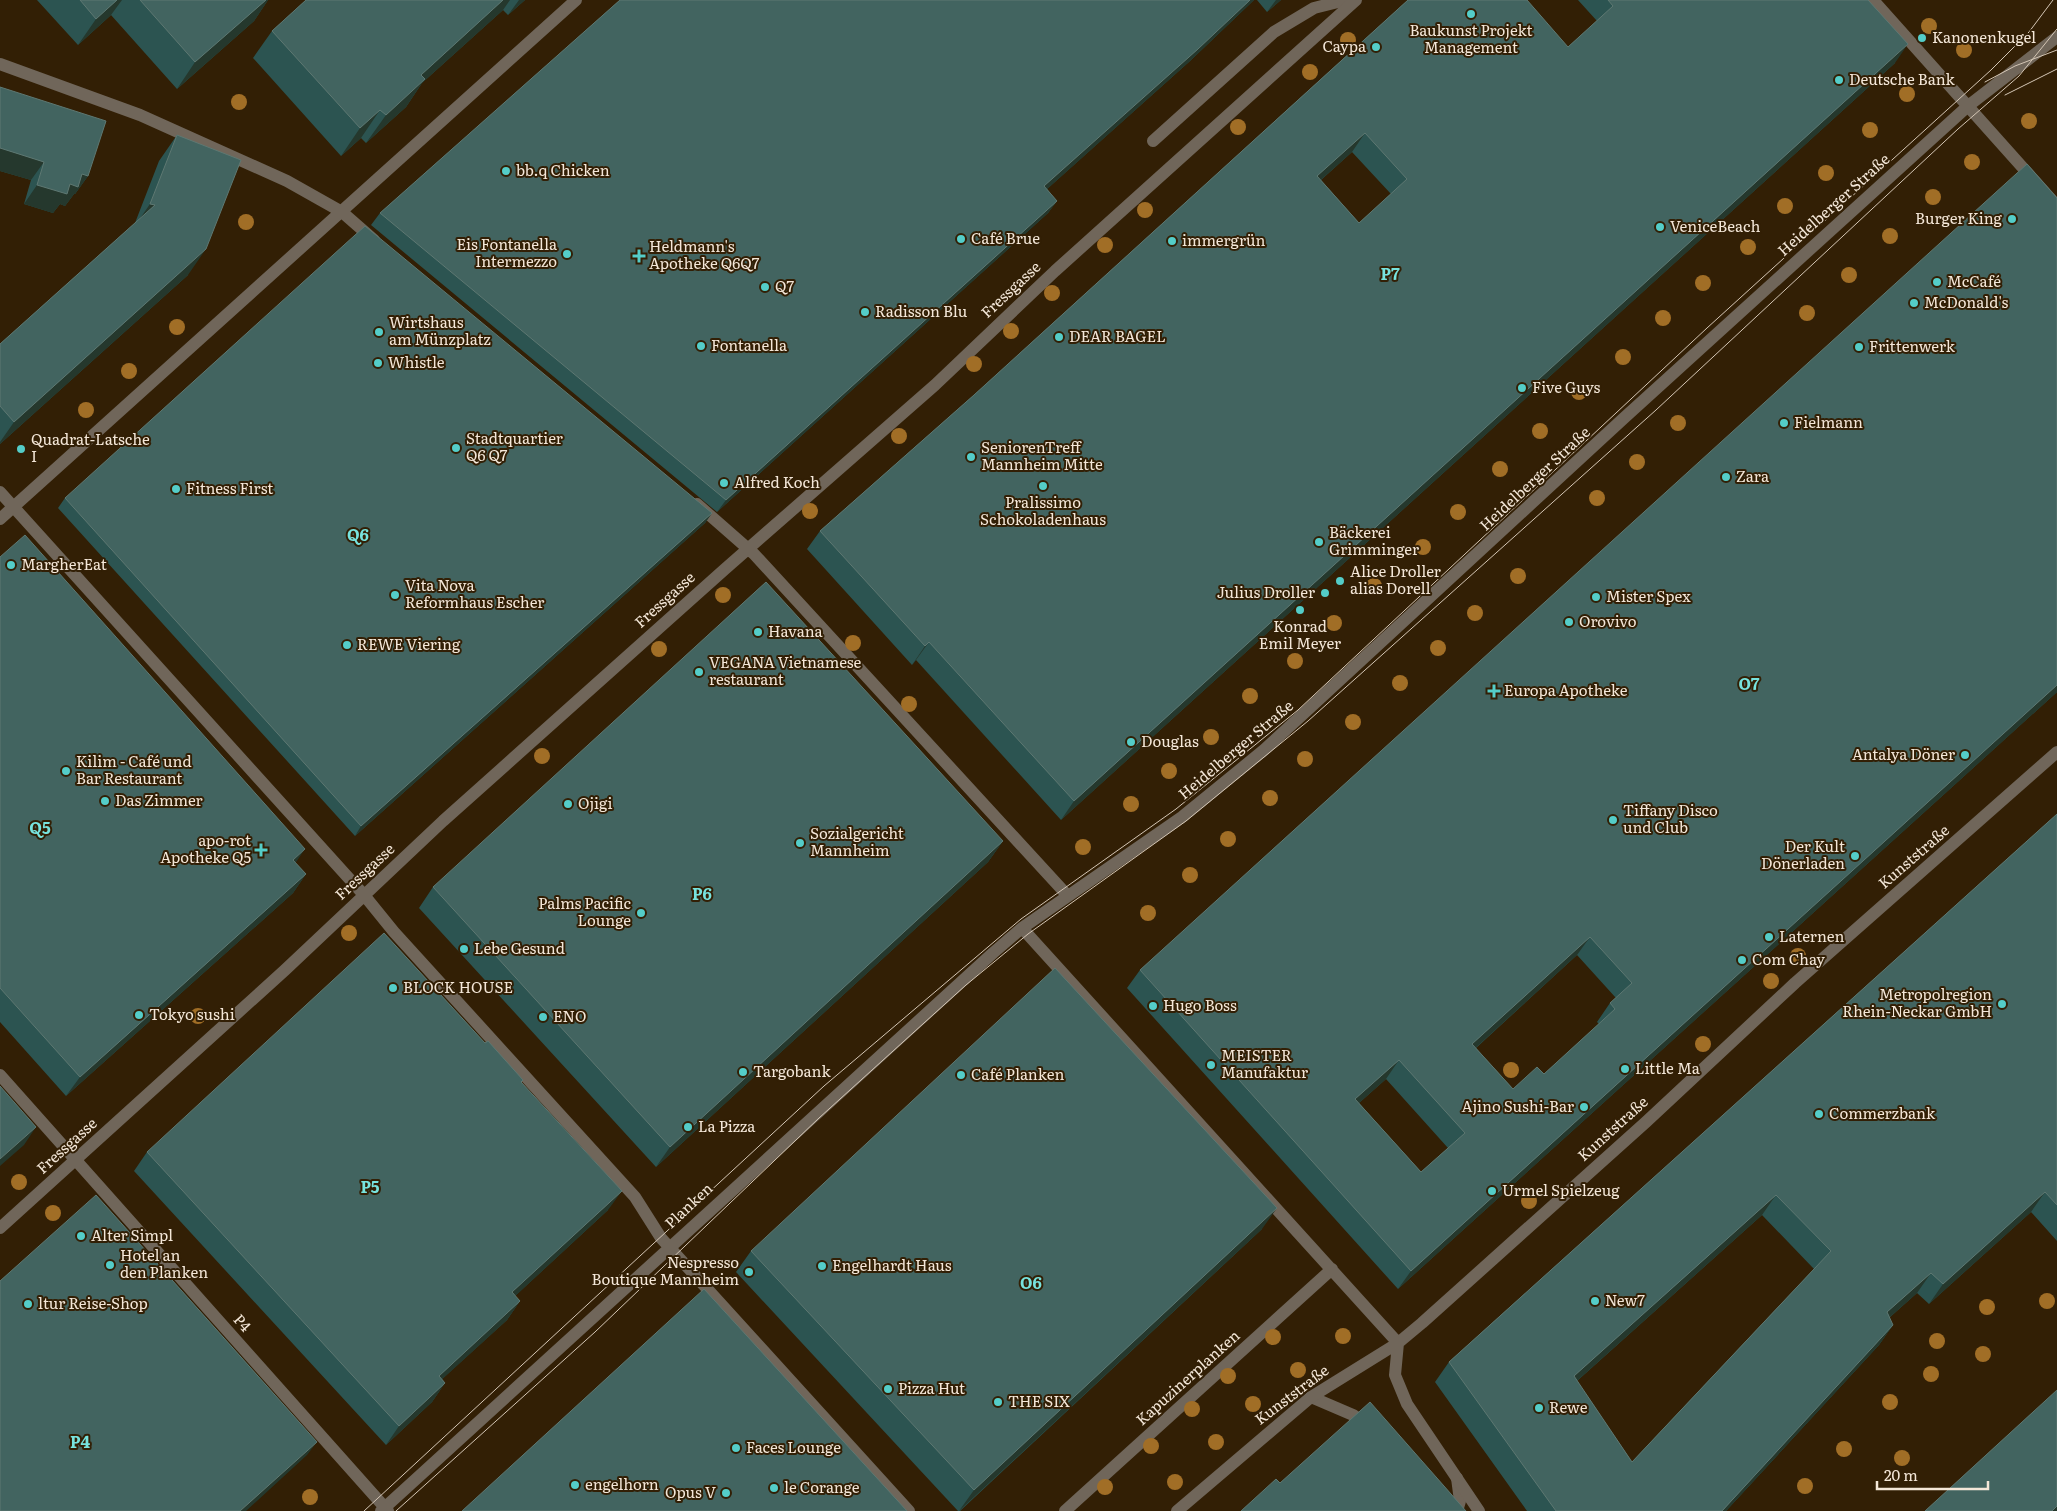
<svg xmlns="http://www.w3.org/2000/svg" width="2057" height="1511" font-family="Literata,serif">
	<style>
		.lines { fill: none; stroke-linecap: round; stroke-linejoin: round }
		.lane { stroke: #70665a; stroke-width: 12 }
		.street { stroke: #70665a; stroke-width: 12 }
		.tram { stroke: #d4c6b5; stroke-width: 1 }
		.tree { fill: #a16e26 }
		.wall { fill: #2c5451; fill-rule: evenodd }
		.shaded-wall { fill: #25382d }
		.building { fill: #426460; stroke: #5e7872; fill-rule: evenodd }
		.poi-dot { fill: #54cdc8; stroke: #321f05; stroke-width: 2 }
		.labels { text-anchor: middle; stroke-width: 4; stroke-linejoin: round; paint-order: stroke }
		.poi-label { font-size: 15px; fill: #f4e7d8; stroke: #321f05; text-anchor: start }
		.street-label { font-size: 15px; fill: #f4e7d8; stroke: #321f05 }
		.neighbourhood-label { font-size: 16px; font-weight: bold; fill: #77e3de; stroke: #321f05 }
	</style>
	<rect width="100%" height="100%" fill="#321f05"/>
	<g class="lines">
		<path class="lane" d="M1153,141L1274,32L1314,8L1346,0
			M1311,1397L1353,1415L1367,1425
			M1457,1478L1460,1501L1457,1511"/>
		<path class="street" d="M1873,0L2057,206
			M0,64L140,115L287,181L342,212L374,240
			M0,492L364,895L394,932L635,1197L661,1238L909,1511
			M697,504L754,554L1068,896
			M0,519L576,0
			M1022,928L1398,1343L1395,1375L1407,1404L1479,1511
			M0,1075L388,1511
			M0,1228L285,970L443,821L725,569L935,385L1055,271L1356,0
			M381,1511L993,953L1022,928L1182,817L1264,750L1624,418L1968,106L2057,37
			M1065,1511L1332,1269
			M1177,1511L1311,1397L1398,1343L1422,1323L1646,1122L1795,983L2057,752"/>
		<path class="tram" d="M1985,82L2015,66L2057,50
			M2005,95L2057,69
			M364,1511L824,1086L1021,919L1176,809L1298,710L1707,328L1991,70L2029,32L2053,0
			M396,1511L595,1332L819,1118L966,985L1028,934L1186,821L1308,721L1656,410L1958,129L2019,76L2057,29"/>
	</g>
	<g class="tree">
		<circle cx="1929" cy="26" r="8"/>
		<circle cx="1348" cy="40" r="8"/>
		<circle cx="1964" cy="50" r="8"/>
		<circle cx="1310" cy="72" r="8"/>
		<circle cx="1907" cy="94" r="8"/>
		<circle cx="239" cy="102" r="8"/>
		<circle cx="2029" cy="121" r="8"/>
		<circle cx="1238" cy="127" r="8"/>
		<circle cx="1870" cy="130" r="8"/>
		<circle cx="1972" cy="162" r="8"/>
		<circle cx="1826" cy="173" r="8"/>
		<circle cx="1933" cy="197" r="8"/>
		<circle cx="1785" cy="206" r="8"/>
		<circle cx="1145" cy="210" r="8"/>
		<circle cx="246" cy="222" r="8"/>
		<circle cx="1890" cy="236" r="8"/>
		<circle cx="1105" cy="245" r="8"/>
		<circle cx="1748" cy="247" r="8"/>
		<circle cx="1849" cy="275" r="8"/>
		<circle cx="1703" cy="283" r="8"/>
		<circle cx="1052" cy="293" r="8"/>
		<circle cx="1807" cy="313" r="8"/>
		<circle cx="1663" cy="318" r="8"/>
		<circle cx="177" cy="327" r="8"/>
		<circle cx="1011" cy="331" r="8"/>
		<circle cx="1623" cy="357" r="8"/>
		<circle cx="974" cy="364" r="8"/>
		<circle cx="129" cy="371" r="8"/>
		<circle cx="1579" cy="392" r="8"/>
		<circle cx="86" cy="410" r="8"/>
		<circle cx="1678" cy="423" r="8"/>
		<circle cx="1540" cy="431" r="8"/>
		<circle cx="899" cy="436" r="8"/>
		<circle cx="1637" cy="462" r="8"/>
		<circle cx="1500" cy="469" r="8"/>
		<circle cx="1597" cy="498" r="8"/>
		<circle cx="810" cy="511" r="8"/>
		<circle cx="1458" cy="512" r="8"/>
		<circle cx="1423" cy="547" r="8"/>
		<circle cx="1518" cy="576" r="8"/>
		<circle cx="1374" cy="586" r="8"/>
		<circle cx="723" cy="595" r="8"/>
		<circle cx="1475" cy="613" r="8"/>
		<circle cx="1334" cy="623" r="8"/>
		<circle cx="853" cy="643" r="8"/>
		<circle cx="1438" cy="648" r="8"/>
		<circle cx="659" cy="649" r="8"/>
		<circle cx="1295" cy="661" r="8"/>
		<circle cx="1400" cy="683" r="8"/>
		<circle cx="1250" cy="696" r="8"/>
		<circle cx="909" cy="704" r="8"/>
		<circle cx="1353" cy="722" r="8"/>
		<circle cx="1211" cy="737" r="8"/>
		<circle cx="542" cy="756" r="8"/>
		<circle cx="1305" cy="759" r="8"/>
		<circle cx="1169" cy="771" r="8"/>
		<circle cx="1270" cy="798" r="8"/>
		<circle cx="1131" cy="804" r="8"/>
		<circle cx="1228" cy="839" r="8"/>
		<circle cx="1083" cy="847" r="8"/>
		<circle cx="1190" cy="875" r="8"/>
		<circle cx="1148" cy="913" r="8"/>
		<circle cx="349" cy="933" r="8"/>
		<circle cx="1798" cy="956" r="8"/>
		<circle cx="1771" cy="981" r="8"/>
		<circle cx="198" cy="1016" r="8"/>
		<circle cx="1703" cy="1044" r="8"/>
		<circle cx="1511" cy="1070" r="8"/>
		<circle cx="19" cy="1182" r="8"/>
		<circle cx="1529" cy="1201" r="8"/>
		<circle cx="53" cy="1213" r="8"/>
		<circle cx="2047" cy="1301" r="8"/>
		<circle cx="1987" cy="1307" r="8"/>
		<circle cx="1343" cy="1336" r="8"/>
		<circle cx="1273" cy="1337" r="8"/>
		<circle cx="1937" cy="1341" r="8"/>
		<circle cx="1983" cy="1354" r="8"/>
		<circle cx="1298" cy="1370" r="8"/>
		<circle cx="1931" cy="1374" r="8"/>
		<circle cx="1228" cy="1376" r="8"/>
		<circle cx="1890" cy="1402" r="8"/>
		<circle cx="1253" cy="1404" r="8"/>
		<circle cx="1192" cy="1409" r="8"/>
		<circle cx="1216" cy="1442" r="8"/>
		<circle cx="1151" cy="1446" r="8"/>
		<circle cx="1844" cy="1449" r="8"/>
		<circle cx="1902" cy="1458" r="8"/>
		<circle cx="1175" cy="1482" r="8"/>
		<circle cx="1805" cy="1486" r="8"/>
		<circle cx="1105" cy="1487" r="8"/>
		<circle cx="310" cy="1497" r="8"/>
	</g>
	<path class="wall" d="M37,0H268L254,21L177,89L111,15L78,45Z
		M306,0H525L508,15L503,10L422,83L406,107L366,143L361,138L341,156L253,58L272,31Z
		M620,0H1254L1190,61L1047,189L1057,201L1048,213L717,512L371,225L380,213Z
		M1257,0H1281L1267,12Z
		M1408,0L1568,47L1597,21L1578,0H1868L1895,63L1061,820L916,660L912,665L807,549L820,531L974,395ZM1352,152L1391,194L1359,223L1321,180Z
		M0,87L88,176L75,194H74L65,206L60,204L53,213L24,204L31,180L0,171Z
		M177,135L188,275L0,444V344L135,223L159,161Z
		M2057,198V692L1398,1289L1127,988L1140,970ZM1577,955L1616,998L1610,1003L1597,1022L1599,1024L1544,1074L1513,1089L1476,1048ZM1386,1079L1448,1148L1421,1172L1359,1103Z
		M65,498L712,513L705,523L355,836L58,508Z
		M0,557L306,874L293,893L66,1096L0,1022Z
		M2057,814V1241L2031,1212L1929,1304L1917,1293L1889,1318L1893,1325L1879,1345L1726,1511H1527L1435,1382L1449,1362ZM1762,1215L1814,1269L1632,1462L1577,1381Z
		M1003,841L988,862L656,1167L419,908L433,887Z
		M521,1083L608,1210L515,1296L520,1301L507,1320L442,1379L445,1383L432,1402L386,1445L134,1171L147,1152Z
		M1262,1229L960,1511H958L736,1272L751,1251Z"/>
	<path class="shaded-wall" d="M117,0H122L111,15L78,45L96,19Z
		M266,0H268L254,21L177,89L195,62Z
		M503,0H510L503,10L422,83L406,107L366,143L386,115L421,75Z
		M519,0H525L508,15Z
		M1250,0H1254L1190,61L1036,199L1044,186Z
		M1276,0H1281L1267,12Z
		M1908,44L1895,63L1061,820L1074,801Z
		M380,110L361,138L341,156L360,128Z
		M1365,133L1352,152L1304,195L1317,176Z
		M0,148L44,162L31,180L0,171Z
		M82,174L88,176L75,194H74L65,206L60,204L53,213L24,204L37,185L70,184Z
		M1057,201L1048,213L717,512L726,500Z
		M150,204L155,205L132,230Z
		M206,249L188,275L0,444V442L14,422Z
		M712,513L705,523L355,836L361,826Z
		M929,642L916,660L912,665L925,646Z
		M2057,685V692L1398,1289L1411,1271Z
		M1003,841L988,862L656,1167L670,1147Z
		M305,849L292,868L293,860Z
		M306,874L293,893L66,1096L80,1077Z
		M1590,937L1577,955L1459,1063L1472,1044Z
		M1399,1060L1386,1079L1342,1118L1355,1099Z
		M36,1127L24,1145L0,1166V1159Z
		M622,1191L608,1210L499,1311L512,1292Z
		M2045,1192L2031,1212L1929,1304L1943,1284Z
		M1776,1195L1762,1215L1560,1396L1574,1376Z
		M1277,1208L1262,1229L959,1511L974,1490Z
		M1931,1273L1917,1293L1873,1332L1887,1312Z
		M520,1301L507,1320L425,1395L439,1376Z
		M1893,1325L1879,1345L1726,1511H1722Z
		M445,1383L432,1402L386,1445L399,1426Z
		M317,1442L307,1455L246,1511H240Z
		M2057,1506V1511H2052Z"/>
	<path class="building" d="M80,0H117L96,19Z
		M140,0H266L195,62Z
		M306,0H503L421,75L425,79L386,115L380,110L360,128L272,31Z
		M620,0H1250L1198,49L1044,186L1057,201L726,500L380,213Z
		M1408,0H1527L1568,47L1613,6L1608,0H1868L1908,44L1074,801L929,642L925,646L820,531L974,395ZM1365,133L1407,179L1359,223L1317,176Z
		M0,87L106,121L88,176L82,174L78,187L70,184L67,194L37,185L44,162L0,148Z
		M177,135L241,160L206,249L14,422L0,406V344L155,205L150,204Z
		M2027,164L2057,198V685L1411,1271L1140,970ZM1590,937L1632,983L1610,1003L1615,1009L1544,1074L1537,1067L1513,1089L1472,1044ZM1399,1060L1465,1133L1421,1172L1355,1099Z
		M365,226L712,513L361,826L65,498Z
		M25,535L305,849L293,860L306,874L80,1077L0,988V557Z
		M766,582L1003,841L670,1147L433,887Z
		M2057,814V1205L2045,1192L1943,1284L1931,1273L1887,1312L1893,1325L1722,1511H1556L1449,1362ZM1776,1195L1831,1251L1632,1462L1574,1376Z
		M384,933L485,1043L488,1041L523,1080L521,1082L622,1191L512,1292L520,1301L439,1376L445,1383L399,1426L147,1152Z
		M1055,968L1277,1208L974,1490L751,1251Z
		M0,1086L36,1127L0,1159Z
		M96,1195L317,1442L240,1511H0V1281Z
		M704,1289L907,1511H462Z
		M2057,1390V1506L2052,1511H1925Z
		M1370,1402L1466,1511H1241L1276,1479L1280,1483Z"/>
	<g class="poi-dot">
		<circle cx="1471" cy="14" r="5"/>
		<circle cx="1922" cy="38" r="5"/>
		<circle cx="1376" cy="47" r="5"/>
		<circle cx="1839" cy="80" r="5"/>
		<circle cx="506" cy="171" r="5"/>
		<circle cx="2012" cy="219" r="5"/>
		<circle cx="1660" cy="227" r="5"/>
		<circle cx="961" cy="239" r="5"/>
		<circle cx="1172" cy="241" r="5"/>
		<circle cx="567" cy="254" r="5"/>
		<path d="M636.5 248.5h5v5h5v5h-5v5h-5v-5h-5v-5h5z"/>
		<circle cx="1937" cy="282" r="5"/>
		<circle cx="765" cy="287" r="5"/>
		<circle cx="1914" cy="303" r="5"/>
		<circle cx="865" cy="312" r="5"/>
		<circle cx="379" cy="332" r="5"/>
		<circle cx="1059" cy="337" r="5"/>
		<circle cx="701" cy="346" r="5"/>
		<circle cx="1859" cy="347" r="5"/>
		<circle cx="378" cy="363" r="5"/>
		<circle cx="1522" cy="388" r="5"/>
		<circle cx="1784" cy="423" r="5"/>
		<circle cx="456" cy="448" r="5"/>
		<circle cx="21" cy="449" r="5"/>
		<circle cx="971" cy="457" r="5"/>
		<circle cx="1726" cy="477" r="5"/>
		<circle cx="724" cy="483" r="5"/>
		<circle cx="1043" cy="486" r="5"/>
		<circle cx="176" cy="489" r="5"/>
		<circle cx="1319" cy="542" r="5"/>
		<circle cx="11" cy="565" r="5"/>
		<circle cx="1340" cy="581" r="5"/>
		<circle cx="1325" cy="593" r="5"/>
		<circle cx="395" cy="595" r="5"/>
		<circle cx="1596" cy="597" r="5"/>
		<circle cx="1300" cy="610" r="5"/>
		<circle cx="1569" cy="622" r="5"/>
		<circle cx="758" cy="632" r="5"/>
		<circle cx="347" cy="645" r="5"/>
		<circle cx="699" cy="672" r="5"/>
		<path d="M1491.5 683.5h5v5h5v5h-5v5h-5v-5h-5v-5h5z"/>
		<circle cx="1131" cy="742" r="5"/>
		<circle cx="1965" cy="755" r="5"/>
		<circle cx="66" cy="771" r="5"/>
		<circle cx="105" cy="801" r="5"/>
		<circle cx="568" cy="804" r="5"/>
		<circle cx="1613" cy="820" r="5"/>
		<circle cx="800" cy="843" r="5"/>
		<path d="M258.5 842.5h5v5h5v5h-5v5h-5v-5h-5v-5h5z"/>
		<circle cx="1855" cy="856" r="5"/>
		<circle cx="641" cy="913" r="5"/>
		<circle cx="1769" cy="937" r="5"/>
		<circle cx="464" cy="949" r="5"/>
		<circle cx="1742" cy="960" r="5"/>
		<circle cx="393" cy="988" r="5"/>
		<circle cx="2002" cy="1004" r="5"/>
		<circle cx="1153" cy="1006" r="5"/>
		<circle cx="139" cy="1015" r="5"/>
		<circle cx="543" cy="1017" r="5"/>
		<circle cx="1211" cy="1065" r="5"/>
		<circle cx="1625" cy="1069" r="5"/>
		<circle cx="743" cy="1072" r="5"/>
		<circle cx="961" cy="1075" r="5"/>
		<circle cx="1584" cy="1107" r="5"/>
		<circle cx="1819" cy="1114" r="5"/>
		<circle cx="688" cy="1127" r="5"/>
		<circle cx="1492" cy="1191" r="5"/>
		<circle cx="81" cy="1236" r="5"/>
		<circle cx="110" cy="1265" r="5"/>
		<circle cx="822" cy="1266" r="5"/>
		<circle cx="749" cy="1272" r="5"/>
		<circle cx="1595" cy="1301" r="5"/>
		<circle cx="28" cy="1304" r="5"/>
		<circle cx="888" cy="1389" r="5"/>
		<circle cx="998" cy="1402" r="5"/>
		<circle cx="1539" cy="1408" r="5"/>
		<circle cx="736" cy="1448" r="5"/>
		<circle cx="575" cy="1485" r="5"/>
		<circle cx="774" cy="1488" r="5"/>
		<circle cx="726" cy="1493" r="5"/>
	</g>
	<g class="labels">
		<g class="poi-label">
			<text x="1471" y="36" text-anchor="middle">Baukunst Projekt<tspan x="1471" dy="17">Management</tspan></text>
			<text x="1932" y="43">Kanonenkugel</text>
			<text x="1366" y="52" text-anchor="end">Caypa</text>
			<text x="1849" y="85">Deutsche Bank</text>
			<text x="516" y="176">bb.q Chicken</text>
			<text x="2002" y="224" text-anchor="end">Burger King</text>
			<text x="1670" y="232">VeniceBeach</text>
			<text x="971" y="244">Café Brue</text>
			<text x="1182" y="246">immergrün</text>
			<text x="557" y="250" text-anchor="end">Eis Fontanella<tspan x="557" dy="17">Intermezzo</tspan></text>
			<text x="649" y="252">Heldmann's<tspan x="649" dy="17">Apotheke Q6Q7</tspan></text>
			<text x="1947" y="287">McCafé</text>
			<text x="775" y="292">Q7</text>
			<text x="1924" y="308">McDonald's</text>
			<text x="875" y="317">Radisson Blu</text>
			<text x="389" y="328">Wirtshaus<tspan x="389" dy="17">am Münzplatz</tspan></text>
			<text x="1069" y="342">DEAR BAGEL</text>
			<text x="711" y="351">Fontanella</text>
			<text x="1869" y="352">Frittenwerk</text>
			<text x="388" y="368">Whistle</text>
			<text x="1532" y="393">Five Guys</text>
			<text x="1794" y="428">Fielmann</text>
			<text x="466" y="444">Stadtquartier<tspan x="466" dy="17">Q6 Q7</tspan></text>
			<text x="31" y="445">Quadrat-Latsche<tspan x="31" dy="17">I</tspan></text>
			<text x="981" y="453">SeniorenTreff<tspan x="981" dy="17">Mannheim Mitte</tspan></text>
			<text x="1736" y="482">Zara</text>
			<text x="734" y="488">Alfred Koch</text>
			<text x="186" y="494">Fitness First</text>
			<text x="1043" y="508" text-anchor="middle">Pralissimo<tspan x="1043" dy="17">Schokoladenhaus</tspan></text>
			<text x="1329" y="538">Bäckerei<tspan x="1329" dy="17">Grimminger</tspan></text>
			<text x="21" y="570">MargherEat</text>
			<text x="1350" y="577">Alice Droller<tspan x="1350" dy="17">alias Dorell</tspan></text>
			<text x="405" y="591">Vita Nova<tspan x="405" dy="17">Reformhaus Escher</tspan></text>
			<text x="1315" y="598" text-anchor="end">Julius Droller</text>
			<text x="1606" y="602">Mister Spex</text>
			<text x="1579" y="627">Orovivo</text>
			<text x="1300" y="632" text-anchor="middle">Konrad<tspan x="1300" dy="17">Emil Meyer</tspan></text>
			<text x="768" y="637">Havana</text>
			<text x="357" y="650">REWE Viering</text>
			<text x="709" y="668">VEGANA Vietnamese<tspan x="709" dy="17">restaurant</tspan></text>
			<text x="1504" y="696">Europa Apotheke</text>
			<text x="1141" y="747">Douglas</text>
			<text x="1955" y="760" text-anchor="end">Antalya Döner</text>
			<text x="76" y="767">Kilim - Café und<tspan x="76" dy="17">Bar Restaurant</tspan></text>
			<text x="115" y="806">Das Zimmer</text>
			<text x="578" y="809">Ojigi</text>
			<text x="1623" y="816">Tiffany Disco<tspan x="1623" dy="17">und Club</tspan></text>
			<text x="810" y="839">Sozialgericht<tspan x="810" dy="17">Mannheim</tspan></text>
			<text x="251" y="846" text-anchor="end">apo-rot<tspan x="251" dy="17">Apotheke Q5</tspan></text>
			<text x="1845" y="852" text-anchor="end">Der Kult<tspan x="1845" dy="17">Dönerladen</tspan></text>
			<text x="631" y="909" text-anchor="end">Palms Pacific<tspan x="631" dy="17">Lounge</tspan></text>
			<text x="1779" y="942">Laternen</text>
			<text x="474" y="954">Lebe Gesund</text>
			<text x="1752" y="965">Com Chay</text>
			<text x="403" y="993">BLOCK HOUSE</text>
			<text x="1992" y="1000" text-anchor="end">Metropolregion<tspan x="1992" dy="17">Rhein-Neckar GmbH</tspan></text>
			<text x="1163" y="1011">Hugo Boss</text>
			<text x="149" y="1020">Tokyo sushi</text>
			<text x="553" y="1022">ENO</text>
			<text x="1221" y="1061">MEISTER<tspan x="1221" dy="17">Manufaktur</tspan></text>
			<text x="1635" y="1074">Little Ma</text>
			<text x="753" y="1077">Targobank</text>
			<text x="971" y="1080">Café Planken</text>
			<text x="1574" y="1112" text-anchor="end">Ajino Sushi-Bar</text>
			<text x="1829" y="1119">Commerzbank</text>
			<text x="698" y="1132">La Pizza</text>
			<text x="1502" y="1196">Urmel Spielzeug</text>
			<text x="91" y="1241">Alter Simpl</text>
			<text x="120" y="1261">Hotel an<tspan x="120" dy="17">den Planken</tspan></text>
			<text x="739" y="1268" text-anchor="end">Nespresso<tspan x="739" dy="17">Boutique Mannheim</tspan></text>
			<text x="832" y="1271">Engelhardt Haus</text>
			<text x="1605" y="1306">New7</text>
			<text x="38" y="1309">ltur Reise-Shop</text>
			<text x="898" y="1394">Pizza Hut</text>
			<text x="1008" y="1407">THE SIX</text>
			<text x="1549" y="1413">Rewe</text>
			<text x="746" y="1453">Faces Lounge</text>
			<text x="585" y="1490">engelhorn</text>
			<text x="784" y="1493">le Corange</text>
			<text x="716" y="1498" text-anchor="end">Opus V</text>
		</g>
		<g class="street-label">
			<text transform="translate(1834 205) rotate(-42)" y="5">Heidelberger Straße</text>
			<text transform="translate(1011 290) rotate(-43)" y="5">Fressgasse</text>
			<text transform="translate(1535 479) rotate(-43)" y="5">Heidelberger Straße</text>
			<text transform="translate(665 600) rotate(-42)" y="5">Fressgasse</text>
			<text transform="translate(1236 750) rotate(-40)" y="5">Heidelberger Straße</text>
			<text transform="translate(1914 857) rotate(-41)" y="5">Kunststraße</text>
			<text transform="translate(365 872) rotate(-43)" y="5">Fressgasse</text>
			<text transform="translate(1613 1129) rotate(-42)" y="5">Kunststraße</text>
			<text transform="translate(67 1146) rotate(-42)" y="5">Fressgasse</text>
			<text transform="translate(689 1206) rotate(-43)" y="5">Planken</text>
			<text transform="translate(242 1323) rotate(48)" y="5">P4</text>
			<text transform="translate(1188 1378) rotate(-42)" y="5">Kapuzinerplanken</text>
			<text transform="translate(1292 1395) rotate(-37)" y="5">Kunststraße</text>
		</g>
		<g class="neighbourhood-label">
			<text x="1390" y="280">P7</text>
			<text x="358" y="541">Q6</text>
			<text x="1749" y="690">O7</text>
			<text x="40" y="834">Q5</text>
			<text x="702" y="900">P6</text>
			<text x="370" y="1193">P5</text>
			<text x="1031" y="1289">O6</text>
			<text x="80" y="1448">P4</text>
		</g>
	</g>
	<path d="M1877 1481v8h111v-8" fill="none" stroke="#f4e7d8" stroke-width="2.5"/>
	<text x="1884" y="1481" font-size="15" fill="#f4e7d8" stroke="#321f05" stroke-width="4" paint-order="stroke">20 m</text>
</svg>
